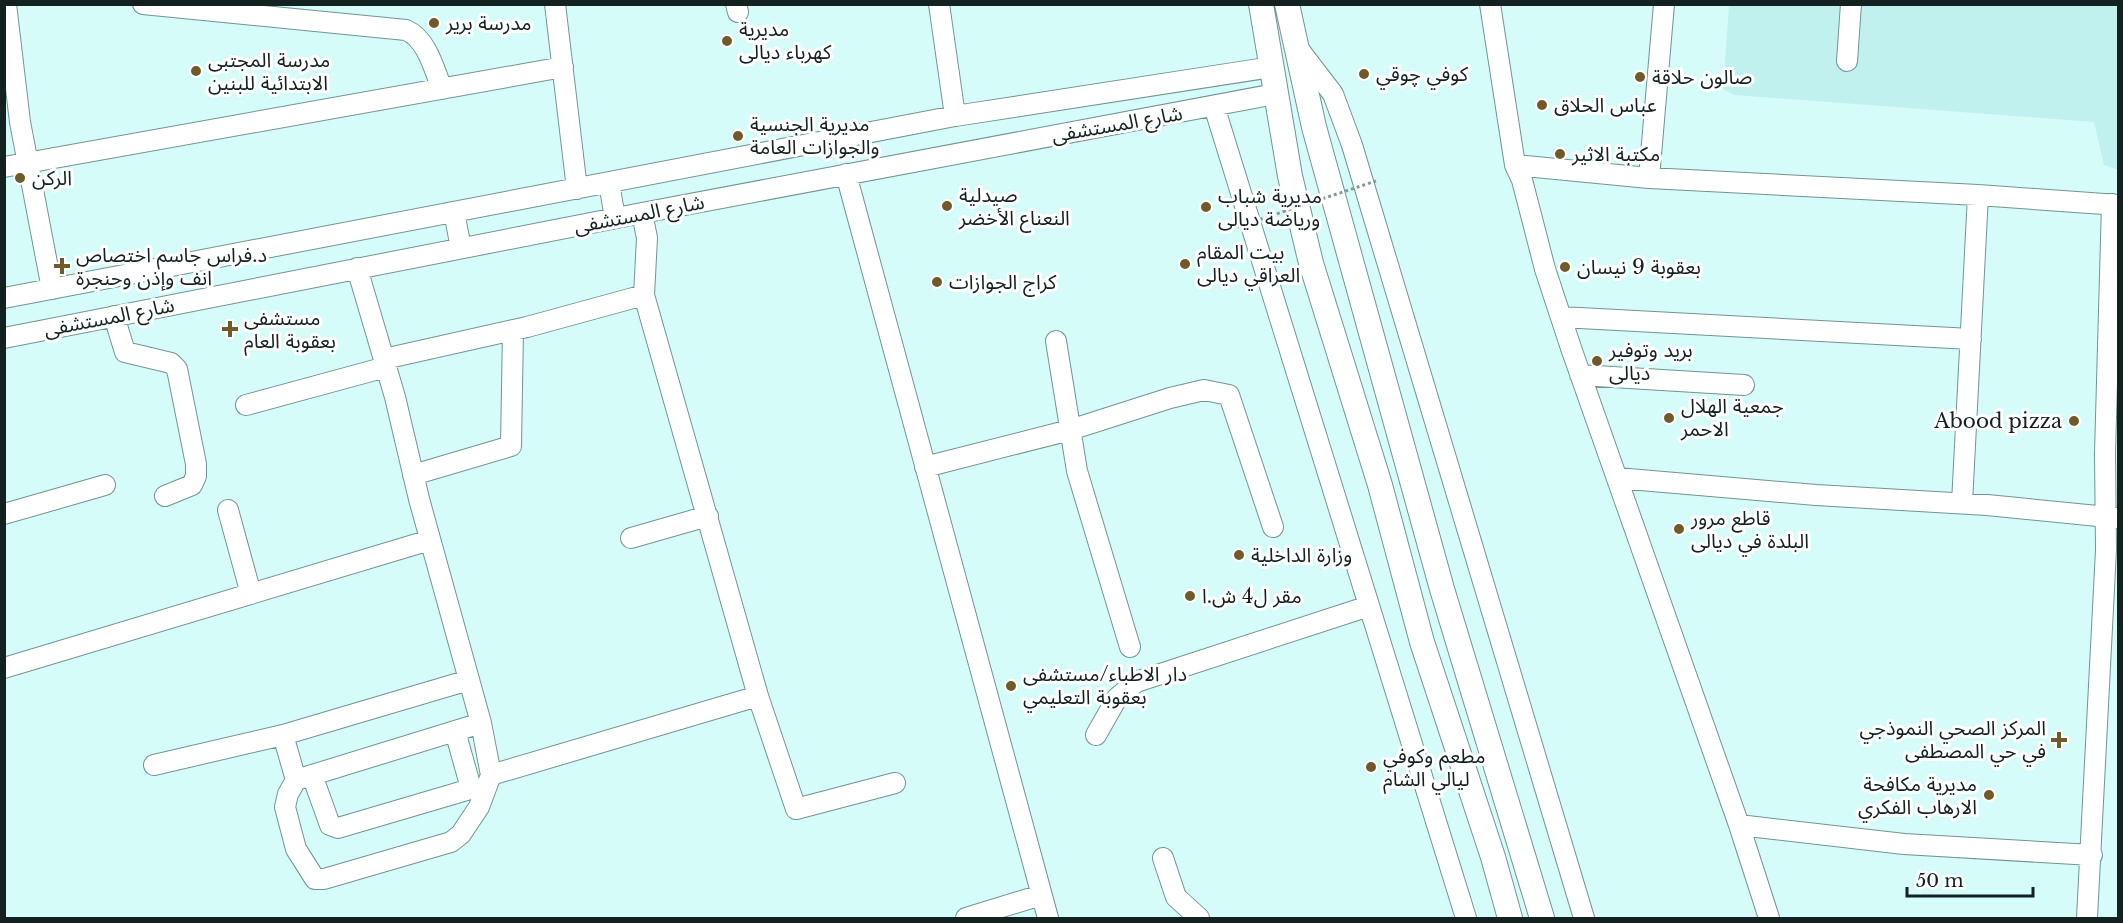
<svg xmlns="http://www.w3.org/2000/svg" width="2123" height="923" font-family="'Libre Baskerville','Noto Sans Arabic',serif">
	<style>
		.built { fill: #c1f1ef }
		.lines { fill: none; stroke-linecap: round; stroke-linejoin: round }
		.minor-casing { stroke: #719492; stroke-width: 22 }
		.major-casing { stroke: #719492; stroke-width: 26 }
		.minor { stroke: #fff; stroke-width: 20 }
		.major { stroke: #fff; stroke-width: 24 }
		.path-bridge { stroke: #809b99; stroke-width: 3; stroke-dasharray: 3 3; stroke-linecap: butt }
		.poi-dot { fill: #705a29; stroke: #fff; stroke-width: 2 }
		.labels { text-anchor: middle; stroke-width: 6; stroke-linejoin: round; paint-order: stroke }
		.poi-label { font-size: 20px; fill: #132120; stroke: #fff; text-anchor: start }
		.street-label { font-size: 20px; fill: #132120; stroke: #fff }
	</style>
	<rect width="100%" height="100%" fill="#d6fcfa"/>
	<path class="built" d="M1729,5H2118V170L2104,165L2094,122L1734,95L1723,89Z"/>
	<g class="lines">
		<g class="minor-casing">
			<path id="minor" d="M6,4L20,122L52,289
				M143,4L406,30C427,39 434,69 442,89
				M555,4L577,189
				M736,4L738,12
				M939,4L955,116
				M1490,4L1515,165L1522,180L1545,269L1571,348L1739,825L1769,918
				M1297,47L1333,94L1352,145L1584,918
				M1847,61L1851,4
				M1214,106L1466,918
				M1515,165L1649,178L1978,195L2118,205
				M4,167L563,67
				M846,174L1048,918
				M1649,178L1664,4
				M609,183L615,218
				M454,212L461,248
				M642,213L647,238L644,295L758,696L796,809L895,783
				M4,298L955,116L1272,67
				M114,316L125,352L171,363L177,369L196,464V476L192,485L165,496
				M1561,317L1971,339
				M4,338L642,213L1275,94
				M1056,341L1077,471L1130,647
				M384,359L527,327L644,295
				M1580,375L1744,385
				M246,405L386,367
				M925,467L1070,430L1170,398L1204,390L1229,395L1273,527
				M413,475L511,446L513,330
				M1617,478L1816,495L1987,505L2118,518
				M1962,503L1978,195
				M228,510L251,594
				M4,514L105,485
				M631,538L708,516
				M4,668L430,540
				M469,680L283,735L296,780L481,723
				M1096,735L1117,698L1136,682L1369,606
				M154,765L283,735
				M312,775L330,825L338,828L467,790L469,781L455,731
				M491,775L758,696
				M296,780L288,794L285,807L296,849L315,879H324L451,842L461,834L479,807L491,775L481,723L419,499L395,397L357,268
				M1739,825L1904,844L2092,855
				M1163,858L1176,897L1199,918
				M966,918L1041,895
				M2087,918L2106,550L2105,453L2112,204"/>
		</g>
		<g class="major-casing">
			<path id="major" d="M1261,4L1290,176L1311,263L1380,485L1422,642L1493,857L1510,918
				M1287,4L1314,127L1442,589L1542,918"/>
		</g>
		<use href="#minor" class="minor"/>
		<use href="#major" class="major"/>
		<path class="path-bridge" d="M1237,227L1376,181"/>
	</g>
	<g class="poi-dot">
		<circle cx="434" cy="23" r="6"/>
		<circle cx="727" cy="41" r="6"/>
		<circle cx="196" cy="71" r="6"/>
		<circle cx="1364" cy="74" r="6"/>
		<circle cx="1640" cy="77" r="6"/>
		<circle cx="1542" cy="105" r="6"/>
		<circle cx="738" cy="136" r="6"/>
		<circle cx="1560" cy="154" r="6"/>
		<circle cx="20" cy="178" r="6"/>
		<circle cx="947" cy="206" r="6"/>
		<circle cx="1206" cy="207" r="6"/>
		<circle cx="1185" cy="264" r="6"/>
		<path d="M59 257h6v6h6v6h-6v6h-6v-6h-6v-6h6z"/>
		<circle cx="1565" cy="267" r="6"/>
		<circle cx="937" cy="282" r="6"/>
		<path d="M227 320h6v6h6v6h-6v6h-6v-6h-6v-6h6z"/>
		<circle cx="1597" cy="361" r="6"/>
		<circle cx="1669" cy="418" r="6"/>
		<circle cx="2074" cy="421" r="6"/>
		<circle cx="1679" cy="529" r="6"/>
		<circle cx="1239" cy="555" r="6"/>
		<circle cx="1190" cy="596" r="6"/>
		<circle cx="1011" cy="686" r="6"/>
		<path d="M2056 731h6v6h6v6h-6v6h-6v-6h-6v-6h6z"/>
		<circle cx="1371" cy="767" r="6"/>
		<circle cx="1989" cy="795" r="6"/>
	</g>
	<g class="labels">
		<g class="poi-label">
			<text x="446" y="30">مدرسة برير</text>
			<text x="739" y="36">مديرية<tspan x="739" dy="23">كهرباء ديالى</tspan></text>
			<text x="208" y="67">مدرسة المجتبى<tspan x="208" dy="23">الابتدائية للبنين</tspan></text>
			<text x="1376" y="81">كوفي چوقي</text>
			<text x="1652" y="84">صالون حلاقة</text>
			<text x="1554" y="112">عباس الحلاق</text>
			<text x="750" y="131">مديرية الجنسية<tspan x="750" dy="23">والجوازات العامة</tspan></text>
			<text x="1572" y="161">مكتبة الاثير</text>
			<text x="32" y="185">الركن</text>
			<text x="959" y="202">صيدلية<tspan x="959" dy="23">النعناع الأخضر</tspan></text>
			<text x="1218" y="203">مديرية شباب<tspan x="1218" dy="23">ورياضة ديالى</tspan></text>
			<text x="1197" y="259">بيت المقام<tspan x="1197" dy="23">العراقي ديالى</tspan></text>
			<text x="76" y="262">د.فراس جاسم اختصاص<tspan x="76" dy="23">انف وإذن وحنجرة</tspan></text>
			<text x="1577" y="274">بعقوبة 9 نيسان</text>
			<text x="949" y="289">كراج الجوازات</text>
			<text x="244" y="325">مستشفى<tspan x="244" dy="23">بعقوبة العام</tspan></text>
			<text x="1609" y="357">بريد وتوفير<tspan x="1609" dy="23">ديالى</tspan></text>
			<text x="1681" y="413">جمعية الهلال<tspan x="1681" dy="23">الاحمر</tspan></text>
			<text x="2062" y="428" text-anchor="end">Abood pizza</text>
			<text x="1691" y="525">قاطع مرور<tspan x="1691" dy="23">البلدة في ديالى</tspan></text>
			<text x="1251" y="562">وزارة الداخلية</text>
			<text x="1202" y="603">مقر ل4 ش.ا</text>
			<text x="1023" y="681">دار الاطباء/مستشفى<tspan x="1023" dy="23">بعقوبة التعليمي</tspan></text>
			<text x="2046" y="735" text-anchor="end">المركز الصحي النموذجي<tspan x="2046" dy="23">في حي المصطفى</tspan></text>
			<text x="1383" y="763">مطعم وكوفي<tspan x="1383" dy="23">ليالي الشام</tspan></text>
			<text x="1977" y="791" text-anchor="end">مديرية مكافحة<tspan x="1977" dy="23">الارهاب الفكري</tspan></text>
		</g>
		<g class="street-label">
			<text transform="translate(1117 124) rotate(-10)" y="7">شارع المستشفى</text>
			<text transform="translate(639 214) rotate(-11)" y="7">شارع المستشفى</text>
			<text transform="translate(109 317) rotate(-11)" y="7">شارع المستشفى</text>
		</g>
	</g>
	<rect width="2123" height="923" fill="none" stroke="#132120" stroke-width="12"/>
	<path d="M1907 887v9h126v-9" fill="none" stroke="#132120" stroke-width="3"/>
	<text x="1916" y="887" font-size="18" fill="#132120" stroke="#ffffff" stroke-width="4.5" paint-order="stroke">50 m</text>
</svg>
